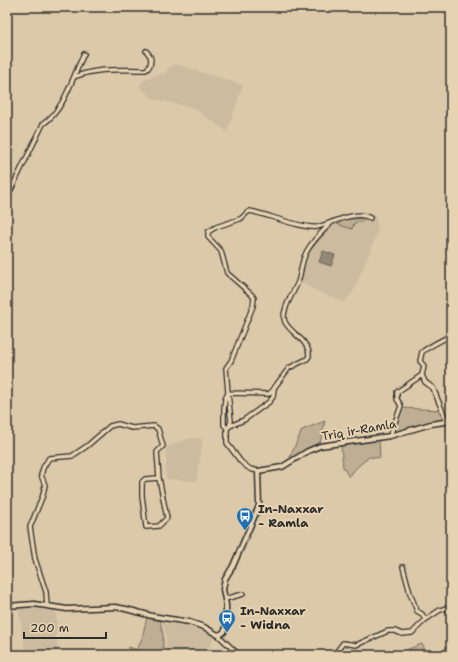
<svg xmlns="http://www.w3.org/2000/svg" width="458" height="662" font-family="'Shantell Sans',sans-serif">
	<style>
		.built { fill: #ccbb9e }
		.green { fill: #beaf94; stroke: #746d60 }
		.water { fill: #938976; stroke: #696358 }
		.lines { fill: none; stroke-linecap: round; stroke-linejoin: round }
		.minor-casing { stroke: #2b2b2b; stroke-width: 6 }
		.major-casing { stroke: #2b2b2b; stroke-width: 7 }
		.minor { stroke: #e7d3b1; stroke-width: 3.5 }
		.major { stroke: #e7d3b1; stroke-width: 4 }
		.labels { text-anchor: middle; stroke-width: 4; stroke-linejoin: round; paint-order: stroke }
		.street-label { font-size: 12px; fill: #2b2b2b; stroke: #e7d3b1 }
		.poi-label { font-size: 12px; font-weight: bold; fill: #2b2b2b; stroke: #e7d3b1; text-anchor: start }
	</style>
	<rect width="100%" height="100%" fill="#dcc9a9"/>
	<filter id="ink" filterUnits="userSpaceOnUse"><feTurbulence type="fractalNoise" baseFrequency=".025" numOctaves="2"/><feDisplacementMap in="SourceGraphic" scale="8" xChannelSelector="R" yChannelSelector="G"/><feConvolveMatrix kernelMatrix="1 2 1 2 8 2 1 2 1" color-interpolation-filters="sRGB"/></filter>
	<g filter="url(#ink)">
		<path class="built" d="M175,64L243,85L227,132L194,108L154,99L139,87L143,81L154,75L165,74L166,71Z
			M366,216H375L378,231L353,292L344,302L333,297L325,295L301,283L305,258L315,242L338,220L345,218Z
			M190,438L203,439L196,481L166,479V447Z
			M18,605L56,607L57,629L55,639L60,650L59,655H26Z
			M166,619L188,623L215,635L206,655H166V635L163,623Z"/>
		<path class="green" d="M366,218L367,220L354,223L352,229L337,224L344,220Z
			M400,408L441,410L444,420L427,422L390,433Z
			M325,421L320,443L308,448L291,459L290,457L302,430Z
			M379,440L380,458L369,457L356,468L349,477L343,467L341,446Z
			M147,617L160,620L163,635V654L136,652L134,655H127L129,647L137,650L142,638Z
			M422,644L424,647L423,655H409L408,649Z"/>
		<path class="water" d="M323,251L335,255L331,266L319,262Z"/>
		<g class="lines">
			<g class="minor-casing">
				<path id="minor" d="M74,77C99,67 120,70 146,70C152,65 153,57 146,51
					M7,198L43,124C66,108 72,77 84,54
					M447,422L433,388L425,382L422,375L424,366L420,361L422,352C431,345 441,341 451,335
					M230,426L244,420L269,402L273,397L274,388L289,368L307,359L309,356C310,341 291,334 285,322C280,312 294,292 298,282C301,274 301,264 305,255C310,243 322,232 332,222
					M229,427L231,421L228,393L269,394L274,389
					M390,436L401,406L397,399V392L422,375
					M258,471L250,469L241,462L227,443V428L224,425V409L225,399L228,393L226,368L231,361L253,306L254,298L252,295L227,273L221,251L208,237V232L216,227L240,219C244,217 245,213 250,211C266,214 303,229 317,227C331,224 356,209 370,218
					M403,567L410,593L417,611L422,614L425,620
					M225,599L243,594
					M47,605L46,592L35,559L30,527L43,495L45,485L41,475L43,468L49,458L72,456L87,446L110,426L118,424L132,428L154,426L158,429L163,446L157,452L159,478L167,518L159,526L146,527L142,496V482L145,479L159,478
					M218,635L239,655
					M451,635V646
					M334,655L343,643L356,645L388,631H395L402,634L412,633L425,620L440,610L451,607"/>
			</g>
			<g class="major-casing">
				<path id="major" d="M7,606L34,604L67,609L115,607L126,609L152,616L189,622L204,627L218,635L221,634L224,632L226,628V605L223,589L225,579L233,566L259,506L258,471L282,467L308,451L320,446L390,436L431,424L451,421"/>
			</g>
			<use href="#minor" class="minor"/>
			<use href="#major" class="major"/>
		</g>
	</g>
	<defs>
		<g id="bus-pin" transform="scale(0.9)"><path d="M0 17L-7.5 6A9.5 9.5 0 1 1 7.5 6Z" fill="#1f6fb2" stroke="#e7d3b1"/><path d="M-5-6H5V4H4V6H2V4H-2V6H-4V4H-5ZM-3.5-4V0h7V-4ZM-3.5 1.2v1.5H-2V1.2ZM2 1.2v1.5H3.5V1.2Z" fill="#fff"/></g>
	</defs>
	<g fill-rule="evenodd">
		<use href="#bus-pin" x="245" y="516"/>
		<use href="#bus-pin" x="227" y="618"/>
	</g>
	<g class="labels">
		<g class="street-label">
			<text transform="translate(359 430) rotate(-10)" y="4">Triq ir-Ramla</text>
		</g>
		<g class="poi-label">
			<text x="258" y="513">In-Naxxar<tspan x="258" dy="14">- Ramla</tspan></text>
			<text x="240" y="615">In-Naxxar<tspan x="240" dy="14">- Widna</tspan></text>
		</g>
	</g>
	<rect width="458" height="662" fill="none" stroke="#e7d3b1" stroke-width="24"/>
	<rect x="12" y="12" width="434" height="638" fill="none" stroke="#2b2b2b" stroke-width="1.5" filter="url(#ink)"/>
	<path d="M24 632v6h82v-6" fill="none" stroke="#2b2b2b" stroke-width="2"/>
	<text x="30" y="632" font-size="12" fill="#2b2b2b" stroke="#e7d3b1" stroke-width="3" paint-order="stroke">200 m</text>
</svg>
